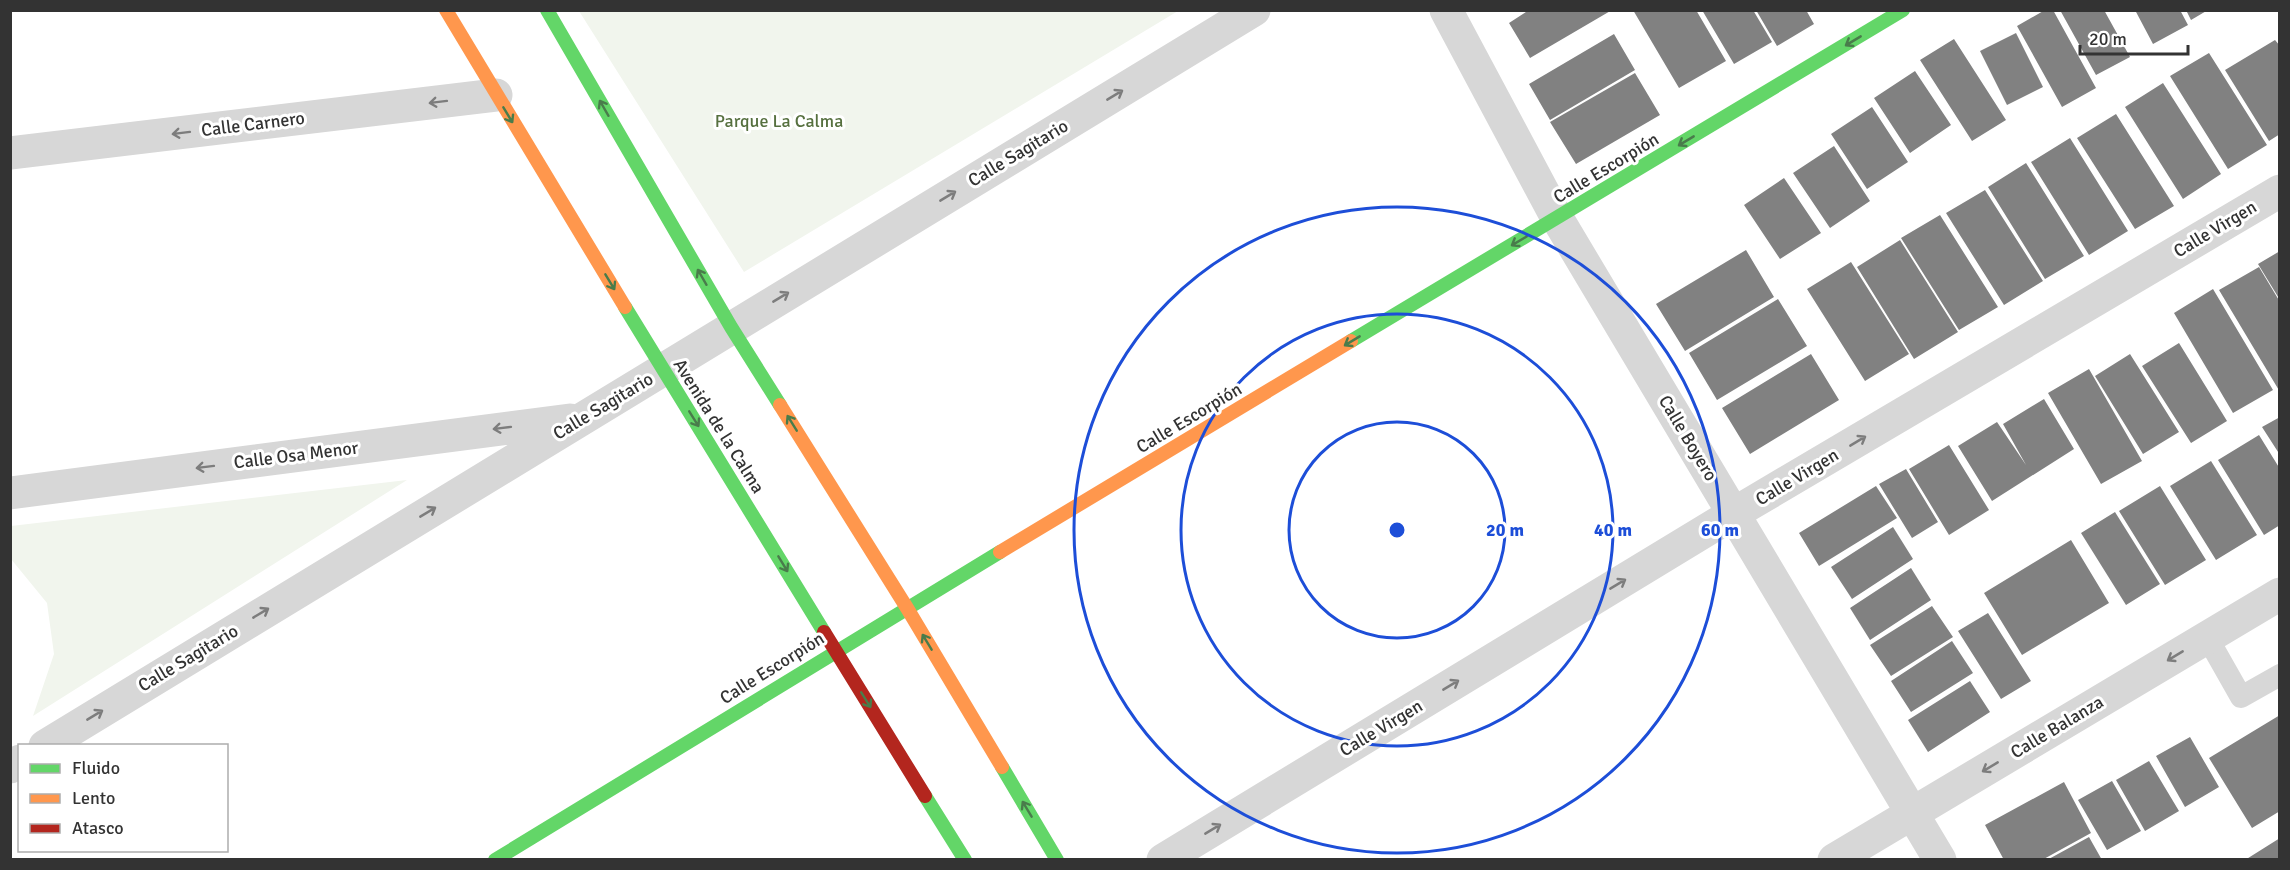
<svg xmlns="http://www.w3.org/2000/svg" width="2290" height="870" font-family="Signika,sans-serif">
	<style>
		.green { fill: #f1f5ed }
		.building { fill: #818181 }
		.lines { fill: none; stroke-linecap: round; stroke-linejoin: round }
		.lane { stroke: #d7d7d7; stroke-width: 22 }
		.street { stroke: #d7d7d7; stroke-width: 33 }
		.fast { stroke: #63d668; stroke-width: 14 }
		.slow { stroke: #ff974d; stroke-width: 14 }
		.jam { stroke: #b3261e; stroke-width: 14 }
		.oneway { stroke: #497c4b }
		.oneway2 { stroke: #7d7d7d }
		.ring { fill: none; stroke: #1d4ed8; stroke-width: 3 }
		.labels { text-anchor: middle; stroke-width: 6; stroke-linejoin: round; paint-order: stroke }
		.park-label { font-size: 18px; fill: #56703f; stroke: #fff }
		.street-label { font-size: 18px; fill: #333; stroke: #fff }
		.centre { fill: #1d4ed8; stroke: #fff; stroke-width: 3 }
		.ring-label { font-size: 18px; text-anchor: middle; font-weight: bold; fill: #1d4ed8; stroke: #fff; stroke-width: 6; stroke-linejoin: round; paint-order: stroke }
	</style>
	<rect width="100%" height="100%" fill="#fff"/>
	<path class="green" d="M579,11H1178L744,272Z
		M407,480L33,716L54,654L47,603L11,559V526Z"/>
	<path class="building" d="M1529,10H1612L1530,58L1509,23Z
		M1633,10H1696L1726,61L1679,88Z
		M1702,10H1753L1772,42L1734,64Z
		M1756,10H1806L1814,24L1777,46Z
		M2045,10H2053L2096,88L2062,107L2017,26Z
		M2060,10H2104L2130,57L2096,75Z
		M2135,10H2180L2188,25L2153,44Z
		M2186,10H2208L2191,20Z
		M2016,33L2043,87L2007,105L1980,51Z
		M1614,34L1635,70L1550,120L1529,84Z
		M1954,39L2006,120L1972,141L1920,60Z
		M2275,40L2280,46V134L2269,141L2225,70Z
		M2209,53L2267,145L2228,169L2170,76Z
		M1915,71L1951,125L1910,153L1874,98Z
		M1635,73L1660,115L1576,164L1550,122Z
		M2163,83L2221,174L2183,199L2125,107Z
		M1872,107L1908,162L1867,189L1831,134Z
		M2116,114L2174,206L2135,229L2077,138Z
		M2070,138L2128,231L2089,255L2031,162Z
		M1834,146L1870,201L1830,228L1793,173Z
		M2026,163L2084,256L2045,279L1988,187Z
		M1784,178L1821,233L1780,259L1744,205Z
		M1985,190L2043,281L2004,305L1946,213Z
		M1940,215L1998,307L1959,330L1901,238Z
		M1900,240L1958,332L1914,359L1857,267Z
		M1746,250L1774,297L1685,351L1656,304Z
		M2280,251V300L2258,264Z
		M1851,262L1909,354L1865,381L1807,289Z
		M2259,267L2280,302V392L2219,290Z
		M2213,289L2273,390L2233,413L2174,313Z
		M1778,299L1807,346L1717,400L1689,353Z
		M2179,343L2227,421L2191,443L2142,366Z
		M1811,354L1839,400L1750,454L1722,408Z
		M2130,354L2179,432L2143,454L2095,376Z
		M2089,369L2142,461L2101,484L2048,393Z
		M2044,399L2074,449L1992,501L1958,446L1997,422L2026,465L2003,424Z
		M2280,417V455L2262,427Z
		M2259,435L2280,469V525L2264,535L2218,460Z
		M1949,445L1989,510L1949,535L1909,469Z
		M2211,461L2257,535L2216,560L2170,486Z
		M1906,469L1938,522L1912,538L1879,484Z
		M1876,486L1897,518L1819,566L1799,533Z
		M2160,486L2206,560L2165,585L2119,511Z
		M2115,512L2160,584L2126,605L2081,533Z
		M1893,527L1913,559L1852,599L1831,567Z
		M2071,540L2109,603L2022,655L1984,593Z
		M1911,568L1931,600L1870,640L1850,608Z
		M1932,606L1953,637L1891,676L1870,645Z
		M1988,613L2031,681L2001,699L1958,631Z
		M1952,641L1973,673L1911,712L1891,681Z
		M1970,681L1990,712L1928,752L1908,720Z
		M2280,715V811L2252,828L2209,758Z
		M2190,737L2219,787L2185,807L2156,756Z
		M2149,761L2179,811L2145,831L2116,780Z
		M2112,781L2141,831L2107,850L2078,800Z
		M2064,782L2091,833L2042,860H2004L1985,825Z
		M2089,837L2102,860H2047Z
		M2280,838V860H2245Z"/>
	<g class="lines">
		<path class="lane" d="M2207,637L2241,697L2280,675"/>
		<path class="street" d="M1446,10L1557,218L1940,860
			M10,153L496,95
			M10,493L570,420
			M45,746L1254,10
			M10,767L20,761
			M1163,860L1733,514L2280,191
			M1834,860L2280,594"/>
		<path class="fast" d="M547,10L731,327L780,405
			M625,307L824,632
			M1351,341L1903,10
			M1002,767L1057,860
			M925,796L965,860
			M495,860L1000,552"/>
		<path class="slow" d="M446,10L625,307
			M780,405L907,608L1002,767
			M1000,552L1351,341"/>
		<path class="jam" d="M824,632L925,796"/>
	</g>
	<defs><path id="oneway-shaft" d="M-6 0H5M1.5-3L5.5 0L1.5 3" fill="none" stroke-width="1.6" stroke-linecap="round" stroke-linejoin="round" transform="scale(1.5)"/></defs>
	<g class="oneway">
		<use href="#oneway-shaft" transform="translate(1853 41) rotate(149)"/>
		<use href="#oneway-shaft" transform="translate(604 108) rotate(-120)"/>
		<use href="#oneway-shaft" transform="translate(508 115) rotate(59)"/>
		<use href="#oneway-shaft" transform="translate(1686 141) rotate(149)"/>
		<use href="#oneway-shaft" transform="translate(1519 241) rotate(149)"/>
		<use href="#oneway-shaft" transform="translate(702 277) rotate(-120)"/>
		<use href="#oneway-shaft" transform="translate(610 282) rotate(59)"/>
		<use href="#oneway-shaft" transform="translate(1352 341) rotate(149)"/>
		<use href="#oneway-shaft" transform="translate(694 419) rotate(58)"/>
		<use href="#oneway-shaft" transform="translate(792 423) rotate(-122)"/>
		<use href="#oneway-shaft" transform="translate(783 564) rotate(59)"/>
		<use href="#oneway-shaft" transform="translate(927 642) rotate(-121)"/>
		<use href="#oneway-shaft" transform="translate(866 700) rotate(58)"/>
		<use href="#oneway-shaft" transform="translate(1027 809) rotate(-121)"/>
	</g>
	<g class="oneway2">
		<use href="#oneway-shaft" transform="translate(1115 95) rotate(-31)"/>
		<use href="#oneway-shaft" transform="translate(438 102) rotate(173)"/>
		<use href="#oneway-shaft" transform="translate(181 133) rotate(173)"/>
		<use href="#oneway-shaft" transform="translate(948 196) rotate(-31)"/>
		<use href="#oneway-shaft" transform="translate(781 297) rotate(-31)"/>
		<use href="#oneway-shaft" transform="translate(502 428) rotate(173)"/>
		<use href="#oneway-shaft" transform="translate(1858 441) rotate(-31)"/>
		<use href="#oneway-shaft" transform="translate(205 467) rotate(173)"/>
		<use href="#oneway-shaft" transform="translate(428 512) rotate(-31)"/>
		<use href="#oneway-shaft" transform="translate(1618 584) rotate(-31)"/>
		<use href="#oneway-shaft" transform="translate(261 613) rotate(-31)"/>
		<use href="#oneway-shaft" transform="translate(2175 656) rotate(149)"/>
		<use href="#oneway-shaft" transform="translate(1451 685) rotate(-31)"/>
		<use href="#oneway-shaft" transform="translate(95 715) rotate(-31)"/>
		<use href="#oneway-shaft" transform="translate(1990 767) rotate(149)"/>
		<use href="#oneway-shaft" transform="translate(1213 829) rotate(-31)"/>
	</g>
	<g class="ring">
		<circle cx="1397" cy="530" r="108"/>
		<circle cx="1397" cy="530" r="216"/>
		<circle cx="1397" cy="530" r="323"/>
	</g>
	<g class="labels">
		<g class="park-label">
			<text x="779" y="127">Parque La Calma</text>
		</g>
		<g class="street-label">
			<text transform="translate(253 124) rotate(-7)" y="6">Calle Carnero</text>
			<text transform="translate(1018 153) rotate(-31)" y="6">Calle Sagitario</text>
			<text transform="translate(1606 168) rotate(-31)" y="6">Calle Escorpión</text>
			<text transform="translate(2215 229) rotate(-31)" y="6">Calle Virgen</text>
			<text transform="translate(603 406) rotate(-31)" y="6">Calle Sagitario</text>
			<text transform="translate(1189 418) rotate(-31)" y="6">Calle Escorpión</text>
			<text transform="translate(719 426) rotate(58)" y="6">Avenida de la Calma</text>
			<text transform="translate(1688 438) rotate(59)" y="6">Calle Boyero</text>
			<text transform="translate(296 455) rotate(-7)" y="6">Calle Osa Menor</text>
			<text transform="translate(1797 477) rotate(-31)" y="6">Calle Virgen</text>
			<text transform="translate(188 658) rotate(-31)" y="6">Calle Sagitario</text>
			<text transform="translate(772 668) rotate(-32)" y="6">Calle Escorpión</text>
			<text transform="translate(2057 727) rotate(-31)" y="6">Calle Balanza</text>
			<text transform="translate(1381 728) rotate(-31)" y="6">Calle Virgen</text>
		</g>
	</g>
	<circle cx="1397" cy="530" r="9" class="centre"/>
	<g class="ring-label">
		<text x="1505" y="536">20 m</text>
		<text x="1613" y="536">40 m</text>
		<text x="1720" y="536">60 m</text>
	</g>
	<rect width="2290" height="870" fill="none" stroke="#333333" stroke-width="24"/>
	<rect x="18" y="744" width="210" height="108" fill="#ffffff" stroke="#adadad" stroke-width="1.5"/>
	<rect x="30" y="764" width="30" height="9" fill="#63d668" stroke="#adadad" stroke-width="1.5"/>
	<text x="72" y="774" font-size="18" fill="#333333">Fluido</text>
	<rect x="30" y="794" width="30" height="9" fill="#ff974d" stroke="#adadad" stroke-width="1.5"/>
	<text x="72" y="804" font-size="18" fill="#333333">Lento</text>
	<rect x="30" y="824" width="30" height="9" fill="#b3261e" stroke="#adadad" stroke-width="1.5"/>
	<text x="72" y="834" font-size="18" fill="#333333">Atasco</text>
	<path d="M2080 45v9h108v-9" fill="none" stroke="#333333" stroke-width="3"/>
	<text x="2089" y="45" font-size="18" fill="#333333" stroke="#ffffff" stroke-width="4.5" paint-order="stroke">20 m</text>
</svg>
